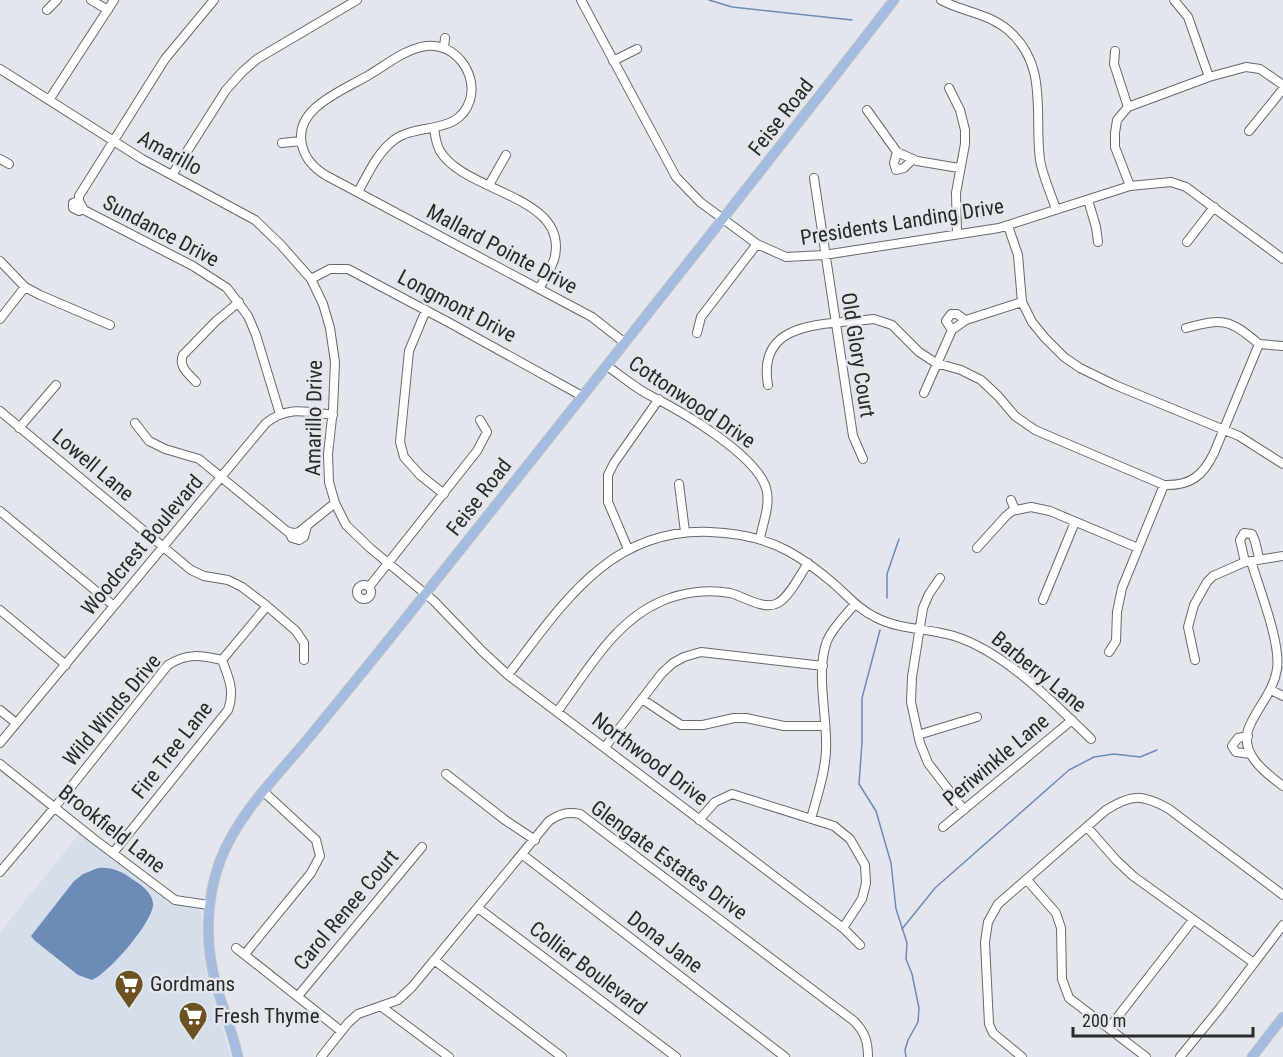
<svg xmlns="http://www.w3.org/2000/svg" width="1283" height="1057" font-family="'Roboto Condensed',sans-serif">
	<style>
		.built { fill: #d6deeb }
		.water { fill: #6e8bb8 }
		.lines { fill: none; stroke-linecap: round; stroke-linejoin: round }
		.stream { stroke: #6e8bb8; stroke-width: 1.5 }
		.minor-casing { stroke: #66696e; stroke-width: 10 }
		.major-casing { stroke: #c3c3c4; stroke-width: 11 }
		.minor { stroke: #fff; stroke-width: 8 }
		.major { stroke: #a4bce0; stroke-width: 9 }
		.labels { text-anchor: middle; stroke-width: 5; stroke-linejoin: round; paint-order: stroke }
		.street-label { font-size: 21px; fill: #282a2c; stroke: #e3e7ed }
		.poi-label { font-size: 21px; fill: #282a2c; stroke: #e3e7ed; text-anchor: start }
	</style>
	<rect width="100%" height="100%" fill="#e3e7ed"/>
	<path class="built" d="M80,833L164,897L175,904L199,909L202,916L203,945L207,976L231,1057H0V932Z"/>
	<path class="water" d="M98,868C112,867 121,871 132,879C140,884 152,892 153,903C155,920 108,974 92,980L78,975L34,940L31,936L74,881L83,874Z"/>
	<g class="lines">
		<path class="stream" d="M709,0L732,7L852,20
			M887,598V574L899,539
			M880,630L862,698V742L859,784L876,811L891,863L896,909L907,943L906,959L912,974L919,1008L918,1022L908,1040L905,1050L906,1057
			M902,929L935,888L1069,770L1094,757L1114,754L1140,757L1157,750"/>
		<g class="minor-casing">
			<path id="minor" d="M91,0L108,10
				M214,0L165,59L79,196V201L84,210L193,266L227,288L248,316L256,335L280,414
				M581,0L676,177L700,202L757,244L786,257L824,255L999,228L1130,186L1171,182L1186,187L1283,259
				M941,0C963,12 988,13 1008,30C1049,65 1034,114 1040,160C1043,177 1051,194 1056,209
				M1174,0L1188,17L1209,77
				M47,10L57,0
				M444,48L445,38
				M1115,51L1114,64L1128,107
				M613,61L637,49
				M0,69L142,159L255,220L281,245L311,279L323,304L330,328L335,362L333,409L328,454L329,482L335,503L346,525L370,548L434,601L482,651L508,675L843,928L860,945
				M949,88L960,110L965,130V144L956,193L957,234
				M49,100L114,0
				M867,110L897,152L917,161L959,168
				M434,128C435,136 436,144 440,151C465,193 567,195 555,256C553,267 544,279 539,289
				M1249,131L1283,89
				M282,143L301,141
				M897,152L894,163L896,170L904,168L913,159
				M0,159L9,164
				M172,175L226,90L242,72L257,59L357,0
				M814,178L853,436L863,459
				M489,185L506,155
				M1130,186L1115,147V133L1117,120L1128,107L1209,77L1246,67L1260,69L1283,85
				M358,192C368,174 377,153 394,140C418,122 459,136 470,100C478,73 454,42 426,46C405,49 386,65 369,75C344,90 293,108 302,145C305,159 315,169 327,176L592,317L625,343
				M1088,200L1096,227L1098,242
				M79,201L73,203V208L79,211L83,209
				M1008,226L1018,255L1022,302L1032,322L1045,338L1064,357L1080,368L1115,385L1239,436L1283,464
				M1187,242L1214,207
				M0,261L25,287L40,295L110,325
				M311,279L330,269H348L448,322L582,396
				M426,310L409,351L400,442L404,457L420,475L444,494
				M0,319L25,287
				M1186,328C1224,318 1229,319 1259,344
				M952,330L946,321L951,314H957L965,320
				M697,333L701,317L757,244
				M607,366C622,376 636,389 653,397C683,412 756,455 766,488C771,503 763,523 760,538
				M196,382C189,374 178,367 183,355L216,321L239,302
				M768,385C756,318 829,325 874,319L892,325L919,352L936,363L961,370L981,380L998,396L1015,416L1035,430L1164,485C1190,486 1203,476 1214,453L1259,344L1283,346
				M924,393L952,330L966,320L1022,302
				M0,411L191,570L204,576L228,580L242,587L267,606L296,631L304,643V660
				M135,423L149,441L165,449L199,459L288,532L295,533L299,532L335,503
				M19,428L56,385
				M679,484L685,532
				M1011,500L1015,510
				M0,511L114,606
				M289,532L292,538L299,540L304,537L307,526
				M977,548L1006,516L1012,511L1031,507L1050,511L1138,548
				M628,549L608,502V475L614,463L659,399
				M1251,561C1259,588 1281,643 1277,669C1274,690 1260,704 1251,723C1236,751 1264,772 1283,786
				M1245,562L1240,540L1244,533L1252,534L1255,541L1259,558
				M940,578L929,594L923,608L912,677L911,702L920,743L928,763L964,810
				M357 592a7 7 0 1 1 14 0a7 7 0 1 1-14 0Z
				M369,587L477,451L487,432L480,420
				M1043,600L1075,522
				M0,610L66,665
				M1109,652L1116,641L1117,612L1122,588L1164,485
				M1195,660L1188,627L1194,605L1207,582L1213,576L1245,562L1283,556
				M508,675C562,605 609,528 710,532C737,533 764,538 788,551C804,560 819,571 833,583C847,595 858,609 875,617C899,630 928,628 954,636C1005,652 1053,702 1091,739
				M1271,690L1283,696
				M642,699L681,725H703L734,718H746L784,726H825
				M0,710L16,723
				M557,712C587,672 614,621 662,601C683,592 708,589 730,593C743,596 764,611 778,603C790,596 800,575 808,563
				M918,735L977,717
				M1248,736L1238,738L1232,746L1236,752L1250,754
				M0,743L266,423C288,405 307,412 333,415
				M605,747L662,673L673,663L684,657L701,652L823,666
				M0,764L94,839L175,900L209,905
				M446,774L505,820L535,840
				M811,819C817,796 825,774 826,751C828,718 815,673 827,641C833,627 845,616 855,604
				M699,820L715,802L732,794L834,826L850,839L865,865L866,883L862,899L843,928
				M943,827L1072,720
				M1087,827L1116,860L1133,876L1254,963
				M113,853L228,710C235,692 229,678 222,660
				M523,855L785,1057
				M0,872L55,807L168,665C187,653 200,655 222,660L267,606
				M1027,880L1056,913L1061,928L1062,979L1069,998L1146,1057
				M478,908L676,1057
				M236,948L341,1031
				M245,954L311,873L320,856L316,840L264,792
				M434,960L562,1057
				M298,996L422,847
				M382,1007L449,1057
				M1109,1028L1193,920
				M321,1057L348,1023L358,1014L398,1000L412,987L549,821C560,814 567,811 580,814L854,1021C865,1032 868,1042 868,1057
				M1022,1057L993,1033L989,1024L985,942L988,922L998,904L1106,810C1132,794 1142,794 1169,809L1283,895
				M1180,1057L1220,1008L1283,925"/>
		</g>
		<g class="major-casing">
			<path id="major" d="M238,1057C233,1034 224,1011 217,988C205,947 205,902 220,861C238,814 276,777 307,740C339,701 371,662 402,623C567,416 732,209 894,0
				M1252,1057L1283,1017"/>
		</g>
		<use href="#minor" class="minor"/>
		<use href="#major" class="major"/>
	</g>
	<defs>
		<g id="supermarket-pin" transform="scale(1.5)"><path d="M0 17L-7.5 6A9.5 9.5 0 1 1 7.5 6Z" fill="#6c5123" stroke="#e3e7ed"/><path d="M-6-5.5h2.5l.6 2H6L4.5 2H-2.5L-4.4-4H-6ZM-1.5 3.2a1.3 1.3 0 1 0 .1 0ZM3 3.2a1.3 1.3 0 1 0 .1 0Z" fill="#fff"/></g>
	</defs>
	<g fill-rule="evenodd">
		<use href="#supermarket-pin" x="129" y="984"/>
		<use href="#supermarket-pin" x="193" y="1016"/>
	</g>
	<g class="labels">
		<g class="street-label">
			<text transform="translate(781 117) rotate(-52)" y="7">Feise Road</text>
			<text transform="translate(170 153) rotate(29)" y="7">Amarillo</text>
			<text transform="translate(902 222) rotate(-9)" y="7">Presidents Landing Drive</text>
			<text transform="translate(161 231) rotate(28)" y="7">Sundance Drive</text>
			<text transform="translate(502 249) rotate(28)" y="7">Mallard Pointe Drive</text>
			<text transform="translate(457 306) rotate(28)" y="7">Longmont Drive</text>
			<text transform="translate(858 355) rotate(81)" y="7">Old Glory Court</text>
			<text transform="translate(692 402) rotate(34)" y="7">Cottonwood Drive</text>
			<text transform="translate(314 418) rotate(-89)" y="7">Amarillo Drive</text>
			<text transform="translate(93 465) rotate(40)" y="7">Lowell Lane</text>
			<text transform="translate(479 497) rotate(-52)" y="7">Feise Road</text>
			<text transform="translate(142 545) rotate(-50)" y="7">Woodcrest Boulevard</text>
			<text transform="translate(1039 672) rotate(39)" y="7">Barberry Lane</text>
			<text transform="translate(112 710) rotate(-50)" y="7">Wild Winds Drive</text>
			<text transform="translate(172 750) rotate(-52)" y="7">Fire Tree Lane</text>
			<text transform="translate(650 759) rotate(37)" y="7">Northwood Drive</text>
			<text transform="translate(996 760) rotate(-40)" y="7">Periwinkle Lane</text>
			<text transform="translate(112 829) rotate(38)" y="7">Brookfield Lane</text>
			<text transform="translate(669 860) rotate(36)" y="7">Glengate Estates Drive</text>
			<text transform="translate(346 910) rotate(-50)" y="7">Carol Renee Court</text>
			<text transform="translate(665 942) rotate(37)" y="7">Dona Jane</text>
			<text transform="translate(588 968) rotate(37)" y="7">Collier Boulevard</text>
		</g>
		<g class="poi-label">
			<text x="150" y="991">Gordmans</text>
			<text x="214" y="1023">Fresh Thyme</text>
		</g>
	</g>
	<path d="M1073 1027v9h180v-9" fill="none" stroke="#282a2c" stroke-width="3"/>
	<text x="1082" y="1027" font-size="18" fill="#282a2c" stroke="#e3e7ed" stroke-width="4.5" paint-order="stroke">200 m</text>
</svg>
